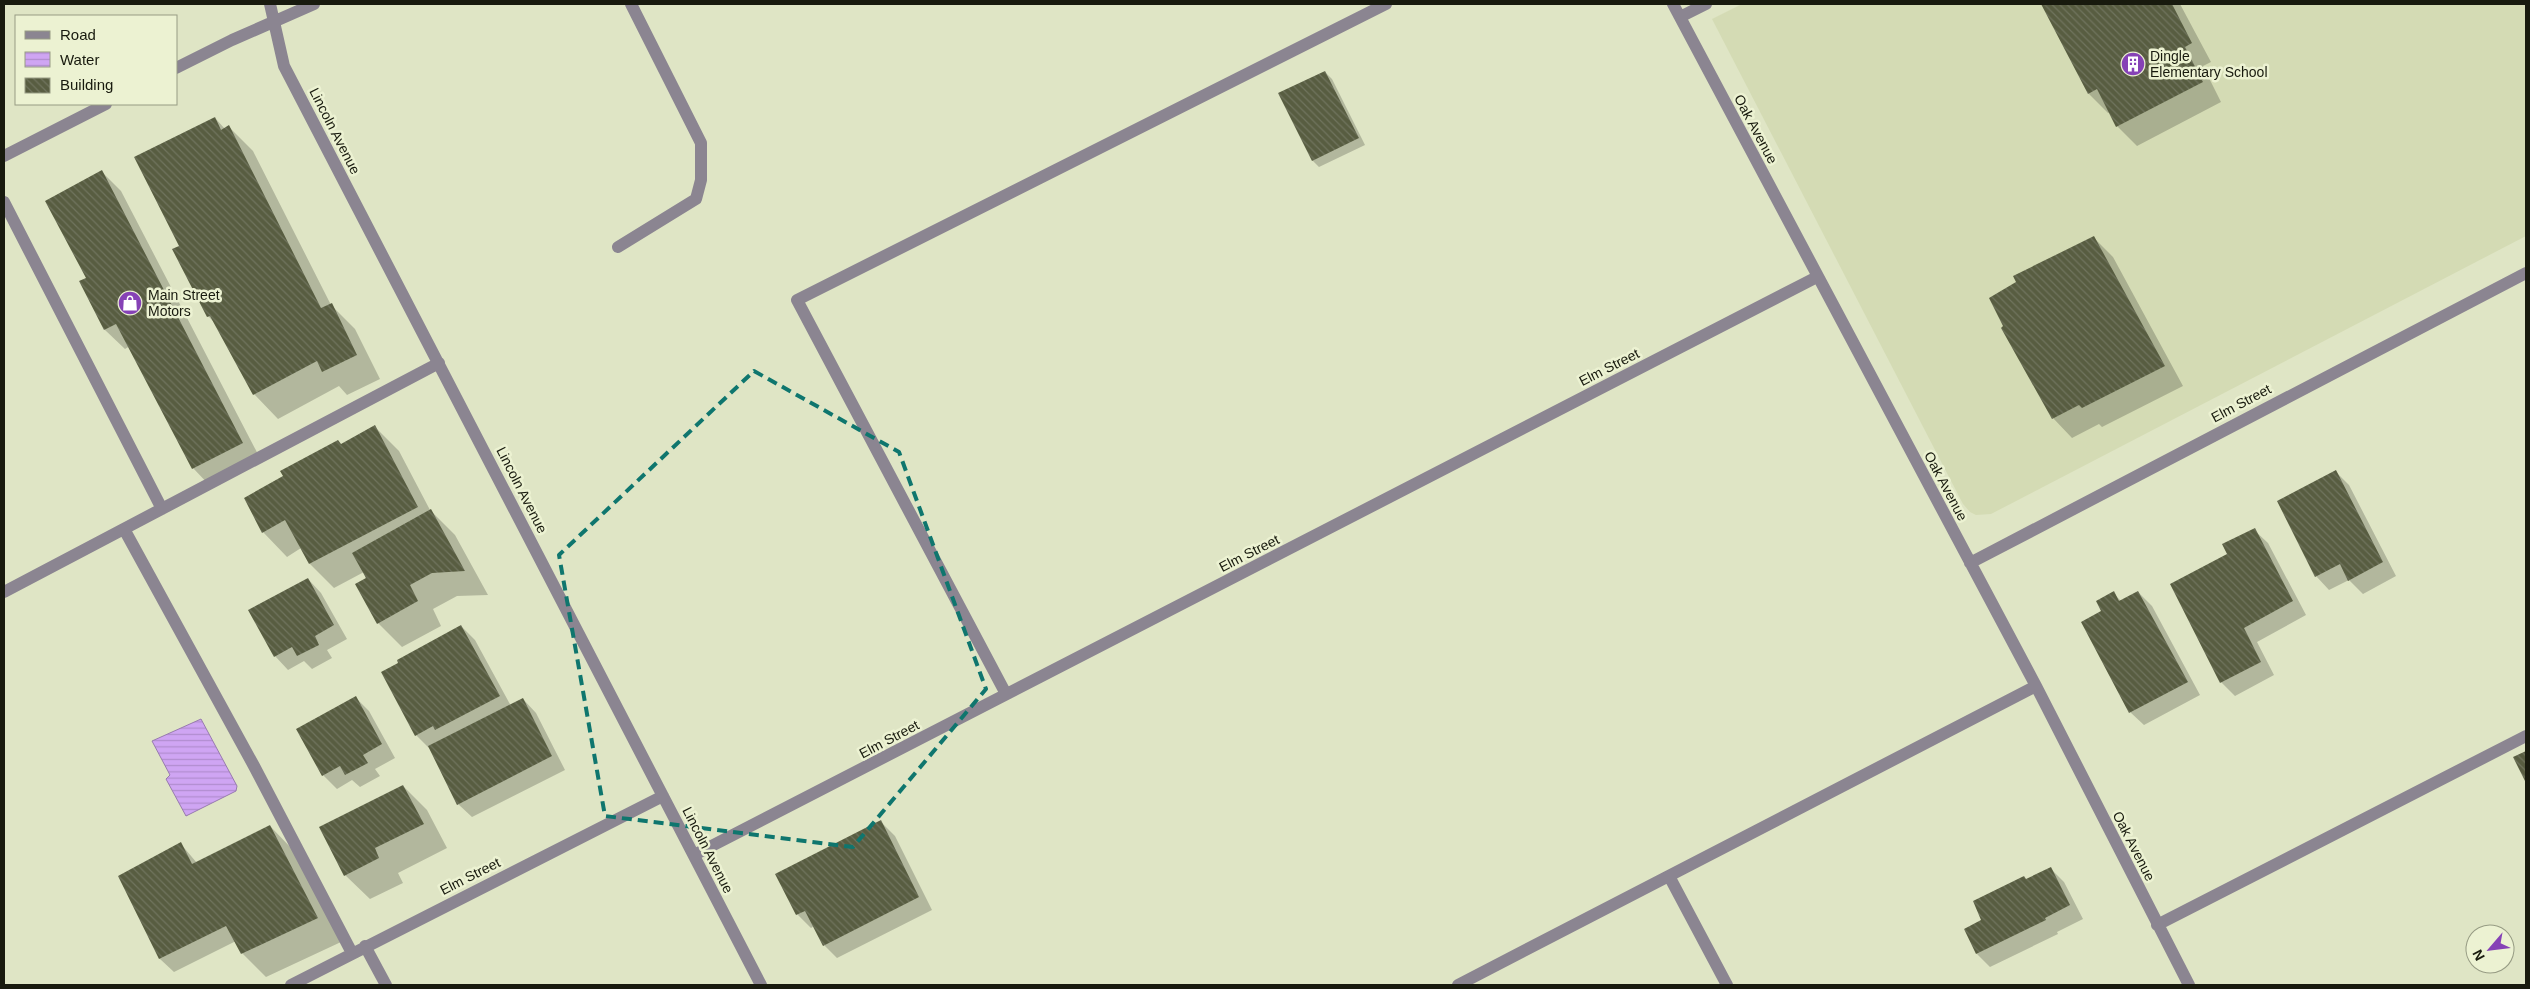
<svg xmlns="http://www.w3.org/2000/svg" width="2530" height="989" font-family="Arial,sans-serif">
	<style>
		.built { fill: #d4dbb4 }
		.water { fill: url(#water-rules); stroke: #987bae }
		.shadow { fill: #0003 }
		.building { fill: url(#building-back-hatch) }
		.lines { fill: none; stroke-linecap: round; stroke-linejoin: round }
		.minor { stroke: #8b8591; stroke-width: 12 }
		.marked { fill: none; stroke: #0f766e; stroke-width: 4; stroke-dasharray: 10 6; stroke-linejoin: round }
		.labels { text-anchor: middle; stroke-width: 5; stroke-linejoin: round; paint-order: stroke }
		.poi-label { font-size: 14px; fill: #181a0e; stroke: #ecf2d2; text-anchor: start }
		.street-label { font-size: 14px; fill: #181a0e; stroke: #ecf2d2 }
	</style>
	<defs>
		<pattern id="water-rules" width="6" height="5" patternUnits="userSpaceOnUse" patternTransform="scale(1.25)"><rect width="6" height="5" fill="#cfa5f3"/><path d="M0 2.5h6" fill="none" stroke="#b18dcf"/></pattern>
		<pattern id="building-back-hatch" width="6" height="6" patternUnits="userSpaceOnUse" patternTransform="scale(1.25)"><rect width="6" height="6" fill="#585d41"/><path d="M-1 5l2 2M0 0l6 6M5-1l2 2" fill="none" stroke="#70745e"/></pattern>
	</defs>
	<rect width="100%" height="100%" fill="#dfe5c5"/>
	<path class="built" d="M1742,4H2526V236L1991,514L1976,515L1970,512L1963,504L1712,19Z"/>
	<path class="water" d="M201,719L237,786L236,791L186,816L166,779L170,775L152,741Z"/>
	<path class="shadow" d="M2042,4H2180L2211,62L2203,66L2221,102L2137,146L2117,126L2110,112L2108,113L2089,94Z
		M1325,72L1332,79L1365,145L1319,167L1313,161Z
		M215,118L225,129L229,127L253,151L331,305L355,329L380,379L347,395L339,386L278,419L254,394L215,323L208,316L181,247Z
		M102,172L121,191L262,462L212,488L193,468L130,346L125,349L105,330L81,282L88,279Z
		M2094,238L2113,257L2183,386L2102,427L2099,424L2072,438L2053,418Z
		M375,427L399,451L430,510L455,535L488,595L457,596L433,609L441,626L402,647L378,623L364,572L334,588L310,564L301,548L287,557L263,532L342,445Z
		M2335,471L2349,485L2396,576L2363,594L2349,580L2329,590L2316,576Z
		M2254,530L2268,543L2306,615L2257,642L2274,675L2235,696L2221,682L2228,554Z
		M308,579L321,593L347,639L327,650L332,658L312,669L304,661L288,670L275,656Z
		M2138,592L2152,606L2200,695L2144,725L2130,712L2102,612L2113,593L2121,601Z
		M461,626L475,640L511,706L523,699L536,713L565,770L472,817L458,804L430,749L416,735L383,673Z
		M356,698L369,711L395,758L375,769L380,776L360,787L352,780L337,789L323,775Z
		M403,786L427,810L447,848L398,873L403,883L370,899L345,875Z
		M881,822L895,836L932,910L837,958L824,945L814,926L811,928L797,914Z
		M270,826L294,851L341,942L266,977L242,953L236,941L174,972L160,959L120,876L180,843L197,863Z
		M2050,868L2064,882L2083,919L2057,932L2058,934L1990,967L1977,954L1983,920Z"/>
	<path class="building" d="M2041,4H2172L2192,43L2185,47L2203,82L2116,127L2097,89L2088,94Z
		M1325,71L1359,138L1312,161L1278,93Z
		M215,117L221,130L229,125L321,308L332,303L357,355L322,372L317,361L253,395L210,316L207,317L172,249L179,246L134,157Z
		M102,170L243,443L192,469L116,324L104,330L79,281L86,278L45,201Z
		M2094,236L2165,366L2082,408L2079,405L2052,419L2001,328L2003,326L1989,298L2016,282L2013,276Z
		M375,425L418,507L309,564L285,520L262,533L244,498L283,476L280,471L338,440L341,444Z
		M2336,470L2383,562L2348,581L2340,564L2315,577L2277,501Z
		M431,509L465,571L432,573L410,585L418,601L377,624L355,584L366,578L352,553Z
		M2255,528L2293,601L2244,628L2261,662L2220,683L2170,584L2227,554L2222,544Z
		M308,578L334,625L315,636L319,645L297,656L292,647L274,657L248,610Z
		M2114,591L2119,601L2138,591L2188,682L2129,713L2081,622L2101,611L2096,601Z
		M461,625L500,696L435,730L433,726L415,736L381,672L398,663L397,660Z
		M356,696L382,744L363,755L368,763L345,775L340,766L322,776L296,729Z
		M523,698L552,756L457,805L428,746Z
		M2526,751V783L2513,757Z
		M403,785L424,824L375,848L379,858L344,876L319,827Z
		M881,820L919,897L823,946L805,911L796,915L775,874Z
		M270,825L318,918L241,954L226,926L159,959L118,876L181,842L192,864Z
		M2051,867L2070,905L2045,918L2046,920L1976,954L1964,929L1981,920L1973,901L2024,876L2026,879Z"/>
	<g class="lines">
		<path class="minor" d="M270,4L284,66L761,985
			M1673,4L2036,686L2189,985
			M1680,17L1706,4
			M176,68L232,40L314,4
			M4,156L106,104
			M4,202L162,509
			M618,247L696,199L701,180V143L631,4
			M124,529L254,766L352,953
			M1970,563L2526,273
			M4,592L439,363
			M1006,694L797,300L1386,4
			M694,855L1817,277
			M1669,876L1727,985
			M2157,925L2526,736
			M365,946L386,985
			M291,985L663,796
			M1458,985L2036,686"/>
	</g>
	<path class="marked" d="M754,371L899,452L986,689L853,847L605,816L559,555Z"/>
	<defs>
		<g id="building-disc" transform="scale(1.25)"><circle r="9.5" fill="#8642b6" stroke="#ecf2d2"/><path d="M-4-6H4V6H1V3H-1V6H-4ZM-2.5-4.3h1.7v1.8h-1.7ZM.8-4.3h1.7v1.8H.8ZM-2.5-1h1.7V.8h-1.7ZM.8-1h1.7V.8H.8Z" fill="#fff"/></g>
		<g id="shop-disc" transform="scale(1.25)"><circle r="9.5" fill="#8642b6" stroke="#ecf2d2"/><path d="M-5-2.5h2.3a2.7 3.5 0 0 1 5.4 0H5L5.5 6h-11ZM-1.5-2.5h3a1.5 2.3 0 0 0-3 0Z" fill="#fff"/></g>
	</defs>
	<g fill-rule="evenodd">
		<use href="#building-disc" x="2133" y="64"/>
		<use href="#shop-disc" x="130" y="303"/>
	</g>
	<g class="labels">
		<g class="poi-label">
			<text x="2150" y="61">Dingle<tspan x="2150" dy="16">Elementary School</tspan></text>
			<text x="148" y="300">Main Street<tspan x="148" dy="16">Motors</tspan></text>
		</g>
		<g class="street-label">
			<text transform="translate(1756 129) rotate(62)" y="5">Oak Avenue</text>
			<text transform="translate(335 131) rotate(63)" y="5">Lincoln Avenue</text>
			<text transform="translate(1609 367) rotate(-27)" y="5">Elm Street</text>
			<text transform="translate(2241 403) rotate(-28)" y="5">Elm Street</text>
			<text transform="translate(1946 486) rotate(62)" y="5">Oak Avenue</text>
			<text transform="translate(522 490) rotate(63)" y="5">Lincoln Avenue</text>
			<text transform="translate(1249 553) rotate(-27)" y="5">Elm Street</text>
			<text transform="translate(889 739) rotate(-28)" y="5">Elm Street</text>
			<text transform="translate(2134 846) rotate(63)" y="5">Oak Avenue</text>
			<text transform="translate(708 850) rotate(63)" y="5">Lincoln Avenue</text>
			<text transform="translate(470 876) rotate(-27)" y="5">Elm Street</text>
		</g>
	</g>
	<rect width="2530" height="989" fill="none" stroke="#181a0e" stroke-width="10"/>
	<rect x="15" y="15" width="162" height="90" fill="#ecf2d2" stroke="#979c84"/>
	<rect x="25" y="31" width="25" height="8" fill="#8b8591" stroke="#979c84"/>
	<text x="60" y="40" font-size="15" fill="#181a0e">Road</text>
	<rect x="25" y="52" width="25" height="15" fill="url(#water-rules)" stroke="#979c84"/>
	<text x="60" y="65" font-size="15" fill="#181a0e">Water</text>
	<rect x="25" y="78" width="25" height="15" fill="url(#building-back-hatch)" stroke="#979c84"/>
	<text x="60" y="90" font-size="15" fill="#181a0e">Building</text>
	<g transform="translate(2490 949) rotate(242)"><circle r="24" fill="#ecf2d2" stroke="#979c84"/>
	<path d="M0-4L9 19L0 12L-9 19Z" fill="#8642b6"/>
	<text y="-8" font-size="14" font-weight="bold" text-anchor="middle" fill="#181a0e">N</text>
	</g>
</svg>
